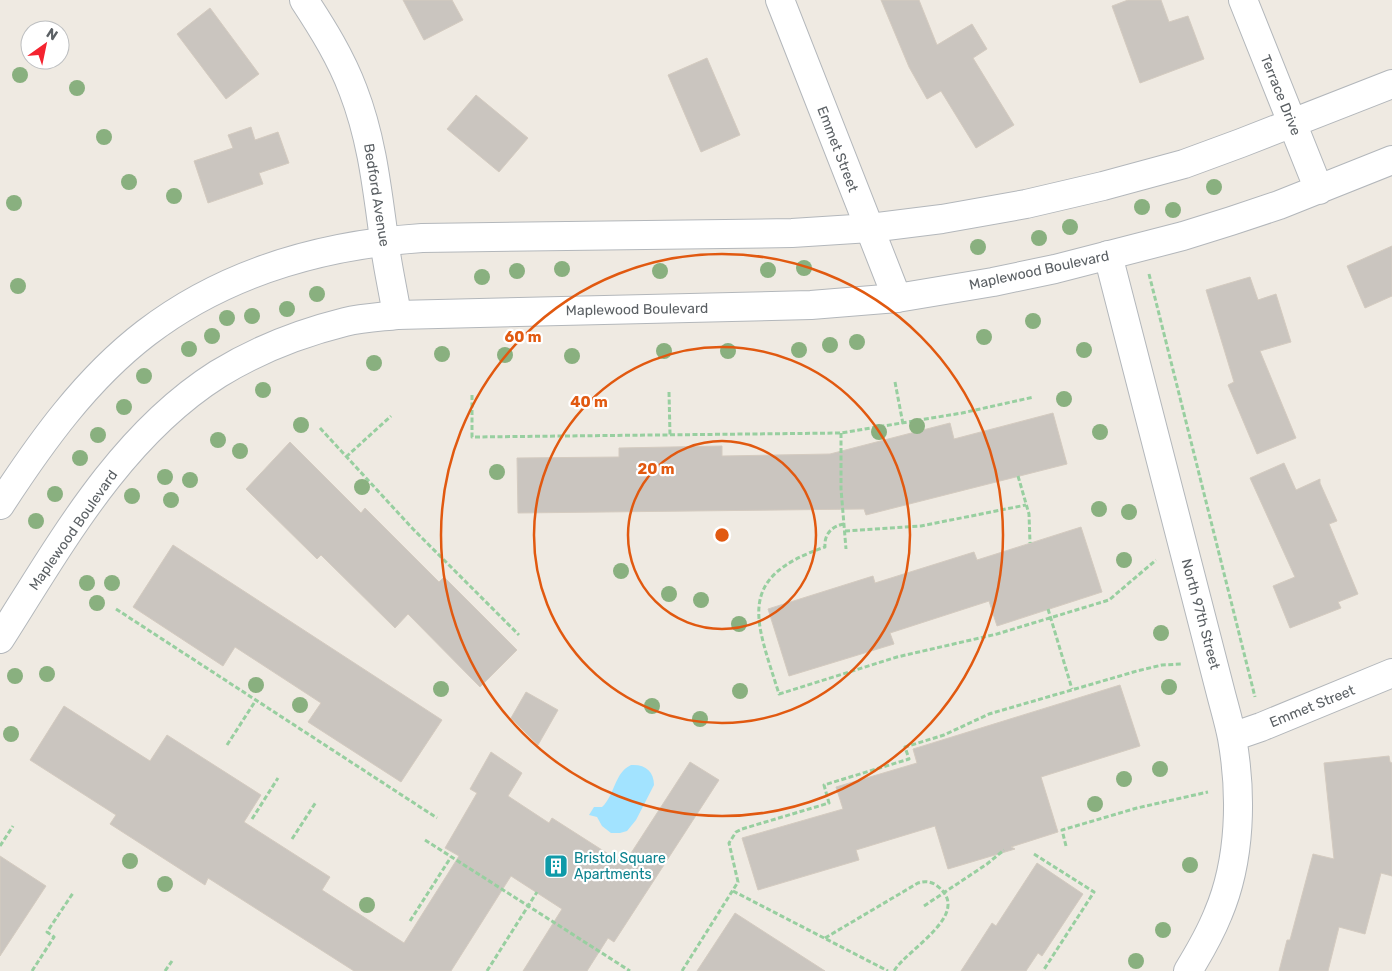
<svg xmlns="http://www.w3.org/2000/svg" width="1392" height="971" font-family="Rubik,sans-serif">
	<style>
		.water { fill: #a2e3ff }
		.building { fill: #cac5bf; stroke: #d4cbc0 }
		.lines { fill: none; stroke-linecap: round; stroke-linejoin: round }
		.minor-casing { stroke: #b3b7bb; stroke-width: 30 }
		.tertiary-casing { stroke: #b3b7bb; stroke-width: 30 }
		.path { stroke: #98cfa0; stroke-width: 3; stroke-dasharray: 5 2.5; stroke-linecap: butt }
		.minor { stroke: #fff; stroke-width: 28 }
		.tertiary { stroke: #fff; stroke-width: 28 }
		.tree { fill: #89b07f }
		.ring { fill: none; stroke: #e15910; stroke-width: 2.5 }
		.labels { text-anchor: middle; stroke-width: 4.5; stroke-linejoin: round; paint-order: stroke }
		.street-label { font-size: 14px; fill: #5b6064; stroke: #fff }
		.culture-label { font-size: 14px; fill: #0d838f; stroke: #fff; text-anchor: start }
		.centre { fill: #e15910; stroke: #fff; stroke-width: 2.5 }
		.ring-label { font-size: 15px; text-anchor: middle; font-weight: bold; fill: #e15910; stroke: #fff; stroke-width: 4.5; stroke-linejoin: round; paint-order: stroke }
	</style>
	<rect width="100%" height="100%" fill="#efeae2"/>
	<path class="water" d="M631,765C645,764 654,771 654,785L636,820L627,831L620,833H611L602,826L597,817L589,815L594,807H602C615,795 614,773 631,765Z"/>
	<path class="building" d="M403,0H452L463,20L424,40Z
		M881,0H919L937,45L972,24L987,49L973,58L1014,125L976,148L941,91L927,99L909,67Z
		M1128,0H1161L1169,22L1188,16L1204,59L1140,83L1112,6Z
		M210,8L259,74L226,99L177,34Z
		M707,58L740,135L701,152L668,75Z
		M476,95L528,138L499,172L447,129Z
		M251,127L255,140L278,132L289,163L259,173L263,184L208,203L194,161L233,148L228,135Z
		M1392,246V296L1365,308L1347,266Z
		M1250,277L1258,300L1276,294L1291,342L1260,351L1296,438L1257,454L1228,385L1234,382L1206,290Z
		M1053,413L1067,464L866,515L864,509L518,513L517,458L619,457V448L722,446V456L830,454L950,423L954,439Z
		M290,442L361,513L365,508L439,582L444,577L517,650L480,687L408,614L395,628L321,555L317,559L246,489Z
		M1284,463L1296,490L1320,479V483L1337,521L1329,524L1358,594L1338,602L1341,608L1290,628L1273,586L1295,577L1250,478Z
		M1081,527L1102,592L997,626L989,601L890,633L894,644L789,676L768,609L873,576L875,583L974,552L977,560Z
		M173,545L442,720L401,782L308,722L321,703L235,647L223,666L133,607Z
		M1120,685L1140,746L1041,777L1058,832L1011,847L1015,849L948,869L935,826L856,850L859,860L758,890L742,838L843,809L836,787L917,763L913,749Z
		M526,692L558,710L538,745L511,718Z
		M64,706L150,761L167,735L261,795L244,822L330,877L322,890L404,943L459,856L445,848L477,793L470,789L491,752L522,773L508,796L549,823L552,818L624,864L690,762L719,780L614,942L608,938L587,971H523L562,909L511,876L451,971H354L208,878L205,885L110,824L116,815L30,760Z
		M1389,756L1390,762L1392,763V876L1381,873L1365,934L1339,927L1328,971H1279L1287,940H1290L1313,854L1334,859L1324,763Z
		M0,856L46,886L0,956Z
		M1037,863L1083,894L1042,956L1038,953L1026,971H961L992,923L996,926Z
		M735,913L825,971H697Z"/>
	<g class="lines">
		<g class="minor-casing">
			<path id="minor" d="M304,0C323,29 341,58 353,90C372,139 377,188 384,239C387,265 393,290 397,315
				M780,0L897,298
				M1108,255L1220,690C1224,706 1229,722 1232,738C1242,794 1241,860 1218,914C1210,934 1199,953 1188,971
				M1232,737L1261,727L1392,673"/>
		</g>
		<g class="tertiary-casing">
			<path id="tertiary" d="M1243,0L1319,190
				M0,505C41,442 86,379 146,333C227,271 322,245 422,238L792,233L870,228L942,219L1026,204L1103,186L1184,164L1241,143L1392,84
				M0,639C61,543 120,436 218,374C257,350 301,333 345,322C362,318 380,317 397,315L811,305L897,298L993,282L1055,269L1183,236L1231,221L1279,205L1392,160"/>
		</g>
		<path class="path" d="M1149,274L1255,697
			M895,382L903,424
			M669,392L670,435
			M472,395V437L841,433L962,413L1034,397
			M320,428L413,529L519,635
			M841,433V489L846,549
			M346,457L391,416
			M1018,476L1029,514L1030,543
			M844,524C832,526 824,534 825,547C734,578 756,620 779,694L897,657L997,634L1109,600L1156,560
			M845,531L921,526L1026,505
			M116,609L437,818
			M1048,609L1072,689
			M227,745L256,700
			M252,819L278,778
			M292,839L316,802
			M425,840L630,971
			M0,846L13,826
			M1066,846L1062,830L1137,808L1208,792
			M1034,854L1094,892L1043,971
			M733,891L888,971
			M924,906L987,864L1004,850
			M410,921L451,857
			M825,938L918,883C924,881 930,881 936,885C975,913 908,948 894,971
			M32,971L54,937L47,932L73,893
			M165,971L172,961
			M487,971L537,892
			M682,971L738,882L729,843L736,832L742,829L829,803L824,785L909,759L905,747L944,735L989,714L1137,671L1162,665L1183,664"/>
		<use href="#minor" class="minor"/>
		<use href="#tertiary" class="tertiary"/>
	</g>
	<g class="tree">
		<circle cx="20" cy="75" r="8"/>
		<circle cx="77" cy="88" r="8"/>
		<circle cx="104" cy="137" r="8"/>
		<circle cx="129" cy="182" r="8"/>
		<circle cx="1214" cy="187" r="8"/>
		<circle cx="174" cy="196" r="8"/>
		<circle cx="14" cy="203" r="8"/>
		<circle cx="1142" cy="207" r="8"/>
		<circle cx="1173" cy="210" r="8"/>
		<circle cx="1070" cy="227" r="8"/>
		<circle cx="1039" cy="238" r="8"/>
		<circle cx="978" cy="247" r="8"/>
		<circle cx="804" cy="268" r="8"/>
		<circle cx="562" cy="269" r="8"/>
		<circle cx="768" cy="270" r="8"/>
		<circle cx="517" cy="271" r="8"/>
		<circle cx="660" cy="271" r="8"/>
		<circle cx="482" cy="277" r="8"/>
		<circle cx="18" cy="286" r="8"/>
		<circle cx="317" cy="294" r="8"/>
		<circle cx="287" cy="309" r="8"/>
		<circle cx="252" cy="316" r="8"/>
		<circle cx="227" cy="318" r="8"/>
		<circle cx="1033" cy="321" r="8"/>
		<circle cx="212" cy="336" r="8"/>
		<circle cx="984" cy="337" r="8"/>
		<circle cx="857" cy="342" r="8"/>
		<circle cx="830" cy="345" r="8"/>
		<circle cx="189" cy="349" r="8"/>
		<circle cx="799" cy="350" r="8"/>
		<circle cx="1084" cy="350" r="8"/>
		<circle cx="664" cy="351" r="8"/>
		<circle cx="728" cy="351" r="8"/>
		<circle cx="442" cy="354" r="8"/>
		<circle cx="505" cy="355" r="8"/>
		<circle cx="572" cy="356" r="8"/>
		<circle cx="374" cy="363" r="8"/>
		<circle cx="144" cy="376" r="8"/>
		<circle cx="263" cy="390" r="8"/>
		<circle cx="1064" cy="399" r="8"/>
		<circle cx="124" cy="407" r="8"/>
		<circle cx="301" cy="425" r="8"/>
		<circle cx="917" cy="426" r="8"/>
		<circle cx="879" cy="432" r="8"/>
		<circle cx="1100" cy="432" r="8"/>
		<circle cx="98" cy="435" r="8"/>
		<circle cx="218" cy="440" r="8"/>
		<circle cx="240" cy="451" r="8"/>
		<circle cx="80" cy="458" r="8"/>
		<circle cx="497" cy="472" r="8"/>
		<circle cx="165" cy="477" r="8"/>
		<circle cx="190" cy="480" r="8"/>
		<circle cx="362" cy="487" r="8"/>
		<circle cx="55" cy="494" r="8"/>
		<circle cx="132" cy="496" r="8"/>
		<circle cx="171" cy="500" r="8"/>
		<circle cx="1099" cy="509" r="8"/>
		<circle cx="1129" cy="512" r="8"/>
		<circle cx="36" cy="521" r="8"/>
		<circle cx="1124" cy="560" r="8"/>
		<circle cx="621" cy="571" r="8"/>
		<circle cx="87" cy="583" r="8"/>
		<circle cx="112" cy="583" r="8"/>
		<circle cx="669" cy="594" r="8"/>
		<circle cx="701" cy="600" r="8"/>
		<circle cx="97" cy="603" r="8"/>
		<circle cx="739" cy="624" r="8"/>
		<circle cx="1161" cy="633" r="8"/>
		<circle cx="47" cy="674" r="8"/>
		<circle cx="15" cy="676" r="8"/>
		<circle cx="256" cy="685" r="8"/>
		<circle cx="1169" cy="687" r="8"/>
		<circle cx="441" cy="689" r="8"/>
		<circle cx="740" cy="691" r="8"/>
		<circle cx="300" cy="705" r="8"/>
		<circle cx="652" cy="706" r="8"/>
		<circle cx="700" cy="719" r="8"/>
		<circle cx="11" cy="734" r="8"/>
		<circle cx="1160" cy="769" r="8"/>
		<circle cx="1124" cy="779" r="8"/>
		<circle cx="1095" cy="804" r="8"/>
		<circle cx="130" cy="861" r="8"/>
		<circle cx="1190" cy="865" r="8"/>
		<circle cx="165" cy="884" r="8"/>
		<circle cx="367" cy="905" r="8"/>
		<circle cx="1163" cy="930" r="8"/>
		<circle cx="1136" cy="961" r="8"/>
	</g>
	<g class="ring">
		<circle cx="722" cy="535" r="94"/>
		<circle cx="722" cy="535" r="188"/>
		<circle cx="722" cy="535" r="281"/>
	</g>
	<defs>
		<g id="building-square" transform="scale(1.25)"><rect x="-9" y="-9" width="18" height="18" rx="4" fill="#0f9aa8" stroke="#fff"/><path d="M-4-6H4V6H1V3H-1V6H-4ZM-2.5-4.3h1.7v1.8h-1.7ZM.8-4.3h1.7v1.8H.8ZM-2.5-1h1.7V.8h-1.7ZM.8-1h1.7V.8H.8Z" fill="#fff"/></g>
	</defs>
	<g fill-rule="evenodd">
		<use href="#building-square" x="556" y="866"/>
	</g>
	<g class="labels">
		<g class="street-label">
			<text transform="translate(1281 95) rotate(68)" y="5">Terrace Drive</text>
			<text transform="translate(838 149) rotate(69)" y="5">Emmet Street</text>
			<text transform="translate(377 195) rotate(81)" y="5">Bedford Avenue</text>
			<text transform="translate(1039 270) rotate(-12)" y="5">Maplewood Boulevard</text>
			<text transform="translate(637 309) rotate(-1)" y="5">Maplewood Boulevard</text>
			<text transform="translate(73 530) rotate(-55)" y="5">Maplewood Boulevard</text>
			<text transform="translate(1201 614) rotate(75)" y="5">North 97th Street</text>
			<text transform="translate(1312 706) rotate(-22)" y="5">Emmet Street</text>
		</g>
		<g class="culture-label">
			<text x="574" y="863">Bristol Square<tspan x="574" dy="16">Apartments</tspan></text>
		</g>
	</g>
	<circle cx="722" cy="535" r="8" class="centre"/>
	<g class="ring-label">
		<text x="523" y="342">60 m</text>
		<text x="589" y="407">40 m</text>
		<text x="656" y="474">20 m</text>
	</g>
	<g transform="translate(45 45) rotate(33)"><circle r="24" fill="#ffffff" stroke="#bdbfc1"/>
	<path d="M0-4L9 19L0 12L-9 19Z" fill="#f4232f"/>
	<text y="-8" font-size="14" font-weight="bold" text-anchor="middle" fill="#5b6064">N</text>
	</g>
</svg>
